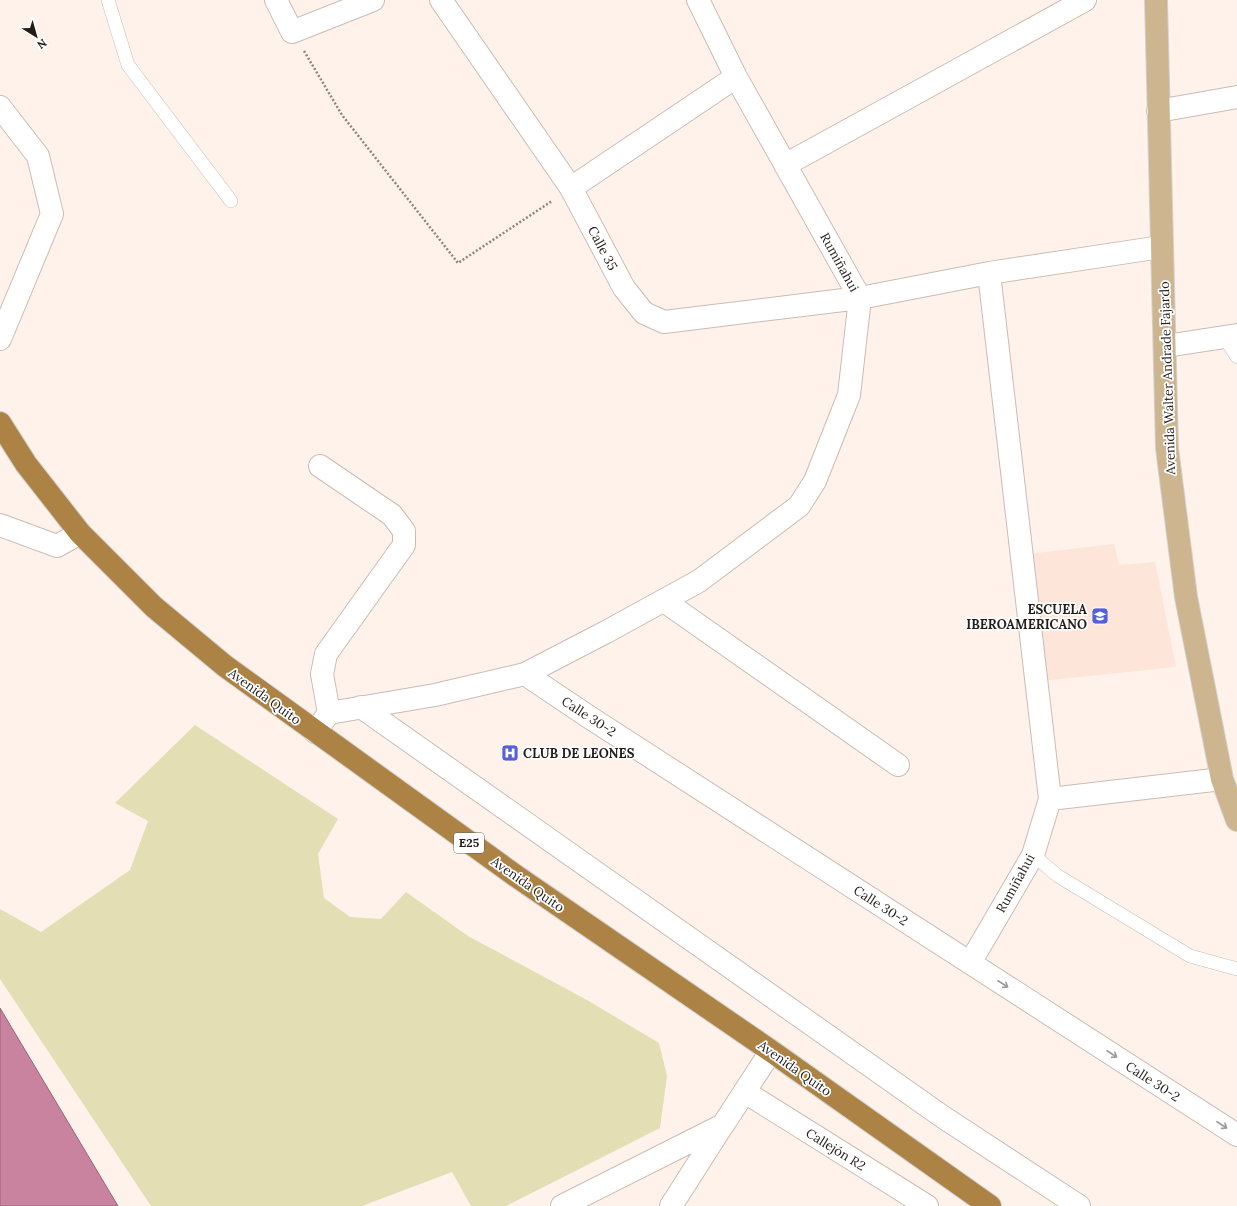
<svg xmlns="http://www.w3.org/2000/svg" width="1237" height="1206" font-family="Lora,serif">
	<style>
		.built { fill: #fde5d9 }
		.green { fill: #e3deb3 }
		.water { fill: #c9839e; stroke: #976476 }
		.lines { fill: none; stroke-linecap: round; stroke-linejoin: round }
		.lane-casing { stroke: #cbbbb3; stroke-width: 14 }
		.street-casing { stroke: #cbbbb3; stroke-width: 24 }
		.primary-casing { stroke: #d3d2d1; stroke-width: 24 }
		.highway-casing { stroke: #d3d2d1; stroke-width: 24 }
		.path { stroke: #8e8580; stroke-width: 2.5; stroke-dasharray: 2 2; stroke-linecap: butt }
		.lane { stroke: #fff; stroke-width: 13 }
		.street { stroke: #fff; stroke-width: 22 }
		.primary { stroke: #cdb58f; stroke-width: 22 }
		.highway { stroke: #ac8345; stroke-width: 22 }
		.oneway { stroke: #9c9998 }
		.labels { text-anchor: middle; stroke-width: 3.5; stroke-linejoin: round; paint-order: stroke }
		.shield { fill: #fff; stroke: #65615f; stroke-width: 1 }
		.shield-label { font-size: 12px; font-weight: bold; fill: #231d1a }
		.street-label { font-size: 13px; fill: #231d1a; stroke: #fff }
		.poi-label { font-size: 13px; font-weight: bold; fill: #231d1a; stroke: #fff; text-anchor: end }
	</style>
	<rect width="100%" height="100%" fill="#fff2eb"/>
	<path class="built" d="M1114,544L1119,565L1155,562L1176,667L1041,681L1028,554Z"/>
	<path class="green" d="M195,725L338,819L318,854L324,898L350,917L381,919L406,892L468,936L587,1000L659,1043L667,1076L660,1128L506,1206H471L452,1172L362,1206H151L0,979V909L41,932L130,870L148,821L115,803Z"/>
	<path class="water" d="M0,1008L118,1206H0Z"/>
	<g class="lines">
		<g class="lane-casing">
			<path id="lane" d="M108,0L128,65L231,201
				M1224,337L1237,357
				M1033,855L1058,876L1190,956L1237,969"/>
		</g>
		<g class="street-casing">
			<path id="street" d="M276,0L292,32L373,0
				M698,0L736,77L860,298L989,273L1161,247
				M0,107L38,156L52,214L0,339
				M1158,111L1237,97
				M785,165L1085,0
				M571,188L736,77
				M989,273L1050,799L1222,779
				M1166,346L1237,335
				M320,466L392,515L404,531V545L326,654L322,674L329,713
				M0,525L57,546L80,533
				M664,601L898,765
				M525,674L589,717L1237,1135
				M361,707L943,1117L1079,1206
				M315,732L329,713L435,695L525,674L606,632L699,581L799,506L815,481L849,395L860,298L664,322L644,313L624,288L571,188L441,0
				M970,963L1033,855L1050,799
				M745,1092L927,1206
				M562,1206L723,1125L771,1051
				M671,1206L722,1126"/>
		</g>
		<g class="primary-casing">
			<path id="primary" d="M1156,0L1167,448L1186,597L1222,779L1237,820"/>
		</g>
		<g class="highway-casing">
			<path id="highway" d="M0,423L26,464L80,533L154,607L225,666L516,876L771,1051L990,1206"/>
		</g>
		<path class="path" d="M304,51L342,115L458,263L552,201"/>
		<use href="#lane" class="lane"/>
		<use href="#street" class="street"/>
		<use href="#primary" class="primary"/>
		<use href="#highway" class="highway"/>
	</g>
	<defs><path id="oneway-shaft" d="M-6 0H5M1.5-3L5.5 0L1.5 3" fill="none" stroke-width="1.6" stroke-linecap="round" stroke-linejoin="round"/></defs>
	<g class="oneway">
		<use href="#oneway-shaft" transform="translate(1003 984) rotate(33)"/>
		<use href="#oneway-shaft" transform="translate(1112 1054) rotate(33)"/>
		<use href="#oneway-shaft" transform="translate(1222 1125) rotate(33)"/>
	</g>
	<defs>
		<g id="school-square" transform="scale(0.9)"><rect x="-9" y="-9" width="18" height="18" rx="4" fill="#5661d8" stroke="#fff"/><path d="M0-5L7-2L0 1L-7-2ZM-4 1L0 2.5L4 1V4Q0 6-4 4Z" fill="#fff"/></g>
		<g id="hospital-square" transform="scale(0.9)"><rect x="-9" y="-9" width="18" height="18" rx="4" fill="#5661d8" stroke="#fff"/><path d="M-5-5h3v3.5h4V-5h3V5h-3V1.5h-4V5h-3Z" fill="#fff"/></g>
	</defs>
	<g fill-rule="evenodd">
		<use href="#school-square" x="1100" y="616"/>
		<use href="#hospital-square" x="510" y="753"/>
	</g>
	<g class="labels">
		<rect class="shield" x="454" y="833" width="30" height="20" rx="3"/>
		<g class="shield-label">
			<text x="469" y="847">E25</text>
		</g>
		<g class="street-label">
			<text transform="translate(603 248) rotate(62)" y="5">Calle 35</text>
			<text transform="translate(840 262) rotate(61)" y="5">Rumiñahui</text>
			<text transform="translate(1167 378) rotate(-92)" y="5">Avenida Walter Andrade Fajardo</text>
			<text transform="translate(265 696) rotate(36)" y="5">Avenida Quito</text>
			<text transform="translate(589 716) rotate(33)" y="5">Calle 30-2</text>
			<text transform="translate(1015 883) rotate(-61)" y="5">Rumiñahui</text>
			<text transform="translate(528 884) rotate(35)" y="5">Avenida Quito</text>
			<text transform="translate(881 905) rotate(33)" y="5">Calle 30-2</text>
			<text transform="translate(795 1068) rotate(35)" y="5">Avenida Quito</text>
			<text transform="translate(1153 1081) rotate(33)" y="5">Calle 30-2</text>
			<text transform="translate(836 1149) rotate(32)" y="5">Callejón R2</text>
		</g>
		<g class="poi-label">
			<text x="1087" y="614">ESCUELA<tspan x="1087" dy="15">IBEROAMERICANO</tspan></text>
			<text x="523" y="758" text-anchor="start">CLUB DE LEONES</text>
		</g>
	</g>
	<g transform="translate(36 36) rotate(143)" stroke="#ffffff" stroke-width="3" paint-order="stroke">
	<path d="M0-3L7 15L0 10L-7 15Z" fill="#231d1a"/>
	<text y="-6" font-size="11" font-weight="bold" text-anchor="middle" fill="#231d1a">N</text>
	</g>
</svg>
